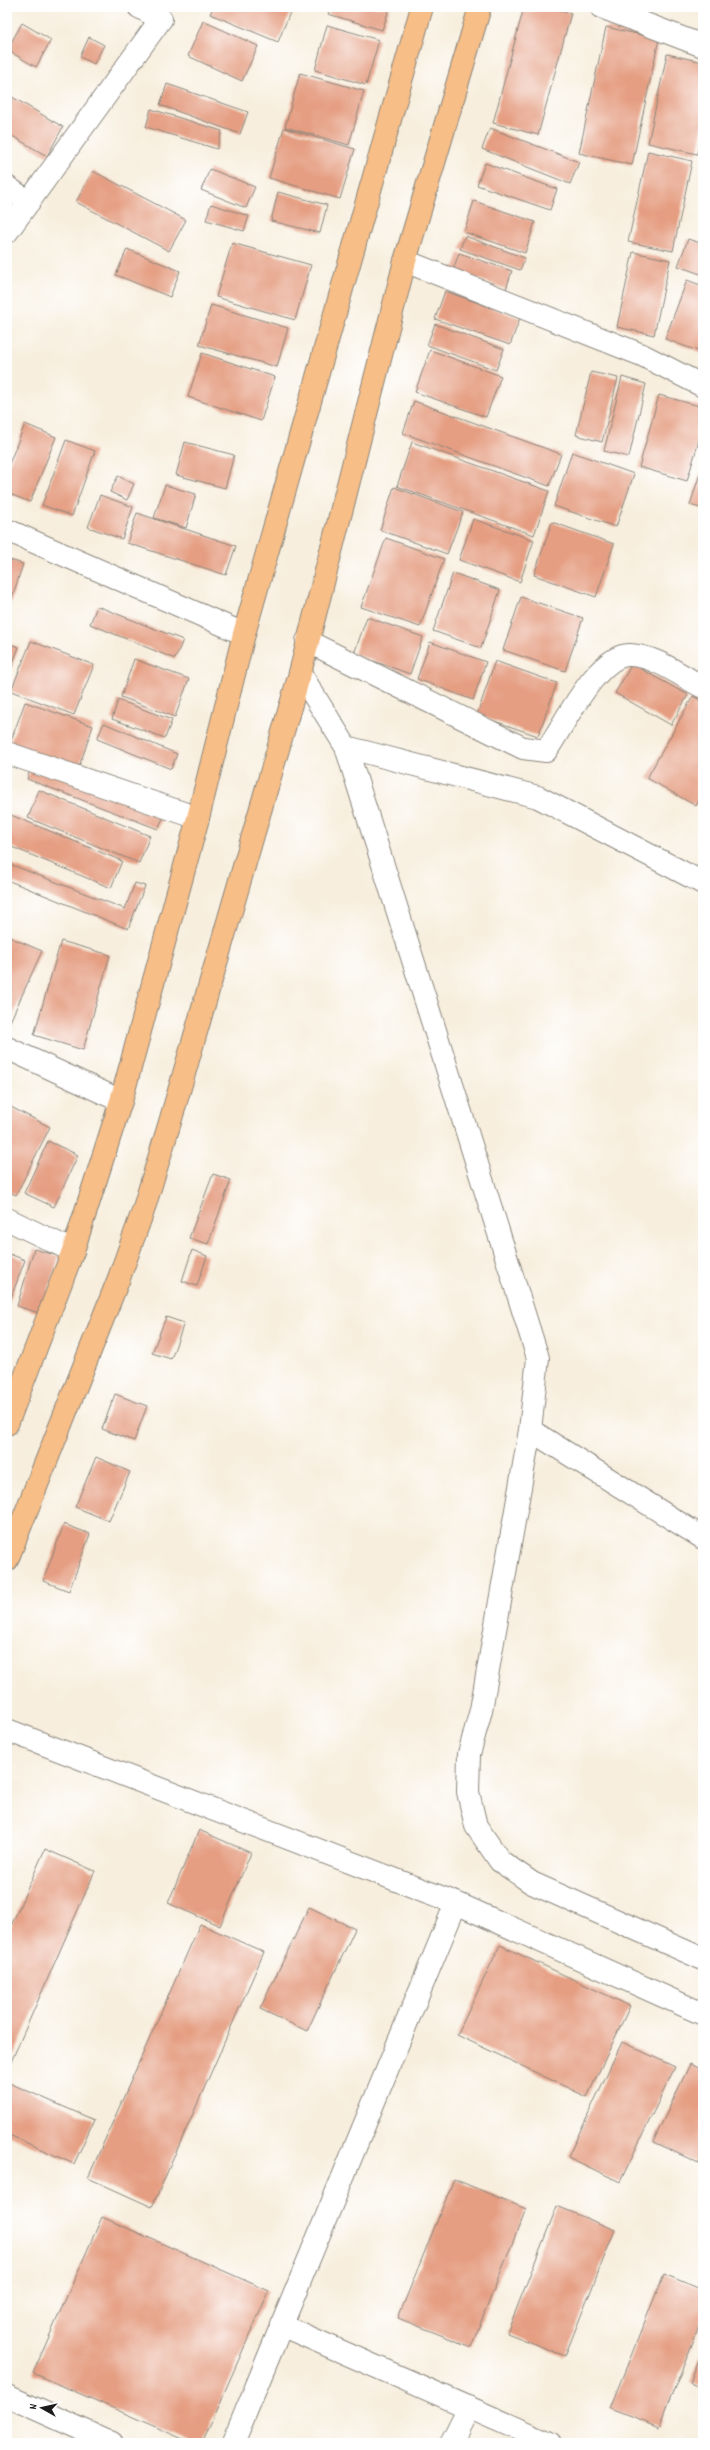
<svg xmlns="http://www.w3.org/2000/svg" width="710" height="2450" font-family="Dekko,sans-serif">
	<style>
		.building { fill: #e59e82 }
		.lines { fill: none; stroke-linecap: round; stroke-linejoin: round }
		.minor-casing { stroke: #8a857c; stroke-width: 24 }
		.major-casing { stroke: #8a857c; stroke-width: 24 }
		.minor { stroke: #fff; stroke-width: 22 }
		.major { stroke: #f7be87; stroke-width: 22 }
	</style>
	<rect width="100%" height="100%" fill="#fff"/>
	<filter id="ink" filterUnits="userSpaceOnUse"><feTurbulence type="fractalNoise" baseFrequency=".025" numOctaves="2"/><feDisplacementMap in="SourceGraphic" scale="8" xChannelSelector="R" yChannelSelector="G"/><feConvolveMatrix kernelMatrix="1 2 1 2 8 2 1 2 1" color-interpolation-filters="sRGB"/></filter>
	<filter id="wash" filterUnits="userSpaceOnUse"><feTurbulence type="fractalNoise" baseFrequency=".012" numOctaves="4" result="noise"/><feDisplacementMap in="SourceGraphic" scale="16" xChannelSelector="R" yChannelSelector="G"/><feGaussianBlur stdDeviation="0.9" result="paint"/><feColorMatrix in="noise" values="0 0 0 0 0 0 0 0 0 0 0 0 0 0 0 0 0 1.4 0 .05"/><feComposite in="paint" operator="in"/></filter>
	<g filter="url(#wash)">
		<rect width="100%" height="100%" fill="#f7eedd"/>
		<g id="blocks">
			<path class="building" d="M213,7H284L291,10L278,42L210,14Z
				M331,7H390L382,30L328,14Z
				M524,7H549L571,13L538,135L493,123Z
				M203,21L258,46L242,81L188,56Z
				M22,23L51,40L36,67L7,50Z
				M327,25L379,40L366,85L315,70Z
				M606,27L659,39L632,165L579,153Z
				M89,37L104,45L94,64L80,57Z
				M667,54L703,62V125L697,154L648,143Z
				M300,73L364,91L349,145L285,127Z
				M167,84L248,112L240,134L160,105Z
				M7,94L63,127L47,156L7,133Z
				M151,109L222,131L217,149L146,127Z
				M284,128L355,149L340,199L269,178Z
				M490,128L579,162L570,184L482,149Z
				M648,151L692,161L673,251L628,242Z
				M485,163L557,189L550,210L477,185Z
				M210,169L255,187L246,208L201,190Z
				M93,171L186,220L169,251L76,202Z
				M278,192L327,205L320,233L271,221Z
				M474,201L535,222L525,253L464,232Z
				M7,203L14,207L7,219Z
				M211,204L249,216L244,231L206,220Z
				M465,236L525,258L520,270L460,249Z
				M688,239L703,244V275L678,266Z
				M232,243L311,265L295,320L216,297Z
				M127,249L180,271L170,297L116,275Z
				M633,252L670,260L654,335L617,327Z
				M459,253L512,271L506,289L453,270Z
				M687,280L703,286V353L665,339Z
				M445,291L520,318L510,345L435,319Z
				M211,305L288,328L277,367L199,345Z
				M435,324L504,349L496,370L427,345Z
				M430,350L501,376L486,417L415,392Z
				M202,353L275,377L261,421L188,397Z
				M591,372L618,378L602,442L576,435Z
				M622,377L646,384L629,457L604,451Z
				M659,395L703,407V427L687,481L639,467Z
				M414,401L561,454L549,486L403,433Z
				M25,424L56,437L30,502L7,493V469Z
				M66,440L95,451L72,516L42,505Z
				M185,442L234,455L225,488L176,475Z
				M412,442L549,491L534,535L397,486Z
				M572,452L634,474L616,527L554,506Z
				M703,464V509L690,505Z
				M118,476L134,484L127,500L110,492Z
				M165,485L196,494L186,528L154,518Z
				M394,487L463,512L447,554L380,530Z
				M100,495L133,507L122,539L88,527Z
				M137,513L236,546L226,575L127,543Z
				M473,519L534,540L520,582L459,560Z
				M552,522L614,544L596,597L534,575Z
				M386,538L444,559L420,627L361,607Z
				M7,559L23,564L7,613Z
				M453,573L500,590L481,648L433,631Z
				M521,597L583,618L565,671L503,650Z
				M97,606L183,640L175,659L90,624Z
				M367,617L423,637L410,674L354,654Z
				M31,641L94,665L74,715L11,691Z
				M430,642L486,662L473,700L417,679Z
				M7,643L19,647L7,679Z
				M134,659L189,679L175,717L121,697Z
				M495,661L557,683L538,736L477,715Z
				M632,664L688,695L671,725L615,693Z
				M693,696L703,702V794L696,806L647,778Z
				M118,700L172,720L165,738L112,719Z
				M25,702L93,726L78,770L9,746Z
				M104,723L177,754L171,769L97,739Z
				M32,765L164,816L158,829L27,779Z
				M39,790L150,836L139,863L28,818Z
				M11,815L122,861L111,888L7,845V824Z
				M7,863L125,909L135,883L145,886L128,929L7,880Z
				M7,936L42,951L9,1024L7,1023Z
				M61,941L110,955L83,1050L34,1035Z
				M7,1105L50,1127L16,1195L7,1191Z
				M48,1141L78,1155L54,1207L24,1193Z
				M213,1174L231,1180L208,1244L189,1238Z
				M34,1249L59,1256L42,1314L17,1306Z
				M192,1250L207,1256L197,1286L182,1281Z
				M7,1253L25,1260L7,1308Z
				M166,1317L184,1323L171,1359L152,1353Z
				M115,1394L147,1406L134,1441L102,1429Z
				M96,1457L130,1472L109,1521L75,1507Z
				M64,1524L90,1534L69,1591L43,1581Z
				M199,1830L251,1853L220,1926L168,1903Z
				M45,1849L95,1871L7,2071V1935Z
				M309,1907L355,1929L307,2031L260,2009Z
				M200,1924L264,1952L152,2207L88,2178Z
				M500,1945L630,2006L587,2097L457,2035Z
				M622,2042L675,2067L620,2182L568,2157Z
				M690,2064L703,2071V2165L653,2142Z
				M7,2082L94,2120L74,2164L7,2134Z
				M454,2179L526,2209L471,2347L398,2318Z
				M557,2206L615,2230L565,2356L507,2333Z
				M102,2217L269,2291L202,2443H192L33,2373Z
				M664,2274L703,2290V2317L659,2427L610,2408Z
				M703,2350V2389L690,2383Z"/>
		</g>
	</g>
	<g filter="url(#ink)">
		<use href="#blocks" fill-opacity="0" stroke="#8a857c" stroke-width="1"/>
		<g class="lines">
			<g class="minor-casing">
				<path id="minor" d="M601,7L703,46
					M7,187L29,202
					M7,232L161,19L139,7
					M405,261L642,355L703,386
					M7,530L244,634
					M307,641L523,748L546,751C563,727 597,654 630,655C656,656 681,676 703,687
					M300,673L346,747L538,797L703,883
					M346,747L538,1358L530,1430L703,1538
					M7,753L198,818
					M7,1048L121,1101
					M7,1219L73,1251
					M530,1430L481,1710L469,1754L468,1792L476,1826L500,1861L532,1883L703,1959
					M7,1730L456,1903L703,2014
					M281,2325L550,2443
					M7,2396L112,2443
					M233,2443L456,1903
					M451,2443L469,2407"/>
			</g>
			<g class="major-casing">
				<path id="major" d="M7,1424L73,1251L121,1101L198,818L244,634L422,7
					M7,1560L119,1278L143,1211L170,1122L300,673L405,261L480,7"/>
			</g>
			<use href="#minor" class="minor"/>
			<use href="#major" class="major"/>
		</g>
	</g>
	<rect width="710" height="2450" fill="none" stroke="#fff" stroke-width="24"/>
	<g transform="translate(42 2408) rotate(278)" stroke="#ffffff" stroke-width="3" paint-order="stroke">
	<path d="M0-3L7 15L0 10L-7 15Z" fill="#1c1c1c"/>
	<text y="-6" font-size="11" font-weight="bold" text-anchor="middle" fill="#1c1c1c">N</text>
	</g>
</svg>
